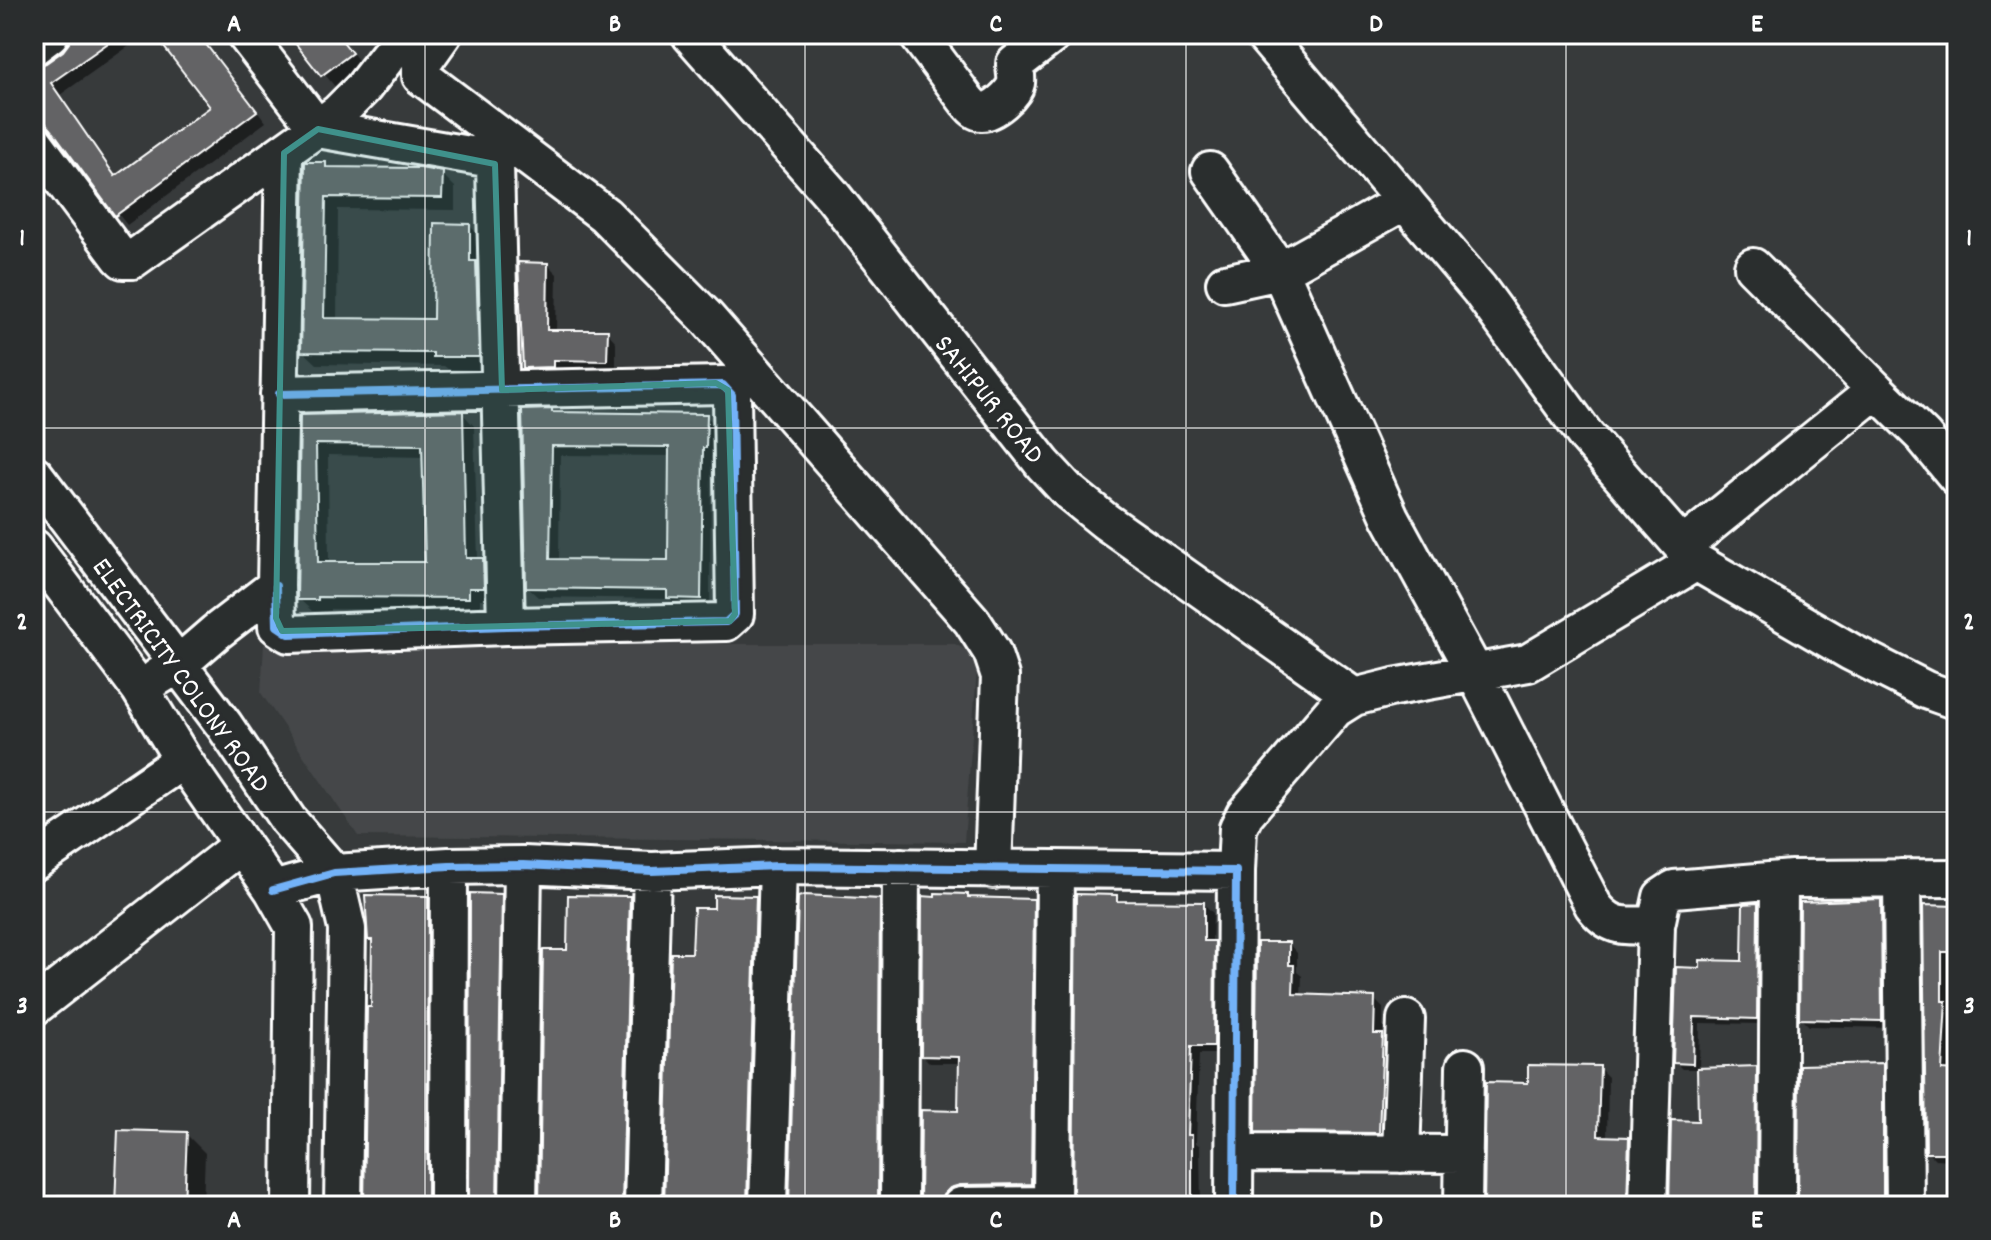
<svg xmlns="http://www.w3.org/2000/svg" width="1991" height="1240" font-family="Dekko,sans-serif">
	<style>
		.built { fill: #444748 }
		.shadow { fill: #0007; fill-rule: evenodd }
		.building { fill: #636465; stroke: #fff; stroke-width: 2; fill-rule: evenodd }
		.lines { fill: none; stroke-linecap: round; stroke-linejoin: round }
		.minor-casing { stroke: #fff; stroke-width: 42 }
		.minor { stroke: #2a2d2e; stroke-width: 36 }
		.cycleway-casing { stroke: #2a2d2e; stroke-width: 13 }
		.cycleway { stroke: #73b2f8; stroke-width: 8 }
		.marked { fill: #3f918b; fill-opacity: 0.2; stroke: #3f918b; stroke-width: 6; stroke-linejoin: round }
		.grid { fill: none; stroke: #fff; stroke-width: 2; stroke-opacity: 0.55 }
		.labels { text-anchor: middle; stroke-width: 6; stroke-linejoin: round; paint-order: stroke }
		.street-label { font-size: 28px; fill: #fff; stroke: #2a2d2e }
		.neatline { fill: none; stroke: #fff; stroke-width: 3 }
		.grid-label { font-size: 26px; text-anchor: middle; font-weight: bold; fill: #fff }
	</style>
	<rect width="100%" height="100%" fill="#373a3b"/>
	<filter id="ink" filterUnits="userSpaceOnUse"><feTurbulence type="fractalNoise" baseFrequency=".0125" numOctaves="2"/><feDisplacementMap in="SourceGraphic" scale="16" xChannelSelector="R" yChannelSelector="G"/><feConvolveMatrix kernelMatrix="1 2 1 2 8 2 1 2 1" color-interpolation-filters="sRGB"/></filter>
	<g filter="url(#ink)">
		<path class="built" d="M264,644H955L978,657L964,842L358,836L261,693Z"/>
		<path class="shadow" d="M72,34H146L60,95L117,177L213,108L157,34H198L266,122L127,225L34,108V68L48,65L71,44Z
			M291,34H338L364,68L337,89Z
			M325,164L330,169L442,174L455,187V210L338,209L337,320L435,321L470,226L483,239L491,370L448,369L444,366L317,364L303,351Z
			M548,265L557,274L556,332H607L616,342V369H562V376L534,377L525,367Z
			M524,412L706,416L715,425V456H711L710,608L679,607L670,599L538,597L528,588ZM560,455L671,456L670,562L559,561Z
			M462,413L474,426L478,560H483L495,572V599H480V610L330,609V611H312L299,599L302,417ZM328,455L424,457L427,564H329Z
			M501,896L509,905L506,1206H471Z
			M967,896L970,899L1033,901L1040,908L1037,1190L948,1206H925L922,1203L960,1113L961,1063H930L923,1056Z
			M1116,897L1123,903L1204,904L1213,913L1212,943L1223,952L1222,1054H1199L1196,1143L1200,1146L1201,1206H1074Z
			M427,898L436,907L435,1206H366L374,943L370,939Z
			M629,898L635,904L628,1206H542L569,952Z
			M755,898L763,905L754,1206H666L673,955H694L715,910Z
			M879,901L886,907L884,1206H794L791,1203Z
			M1880,901L1888,909L1889,1028L1809,1026L1801,1018Z
			M1757,905L1764,912L1763,1024L1700,1023L1699,1069H1682L1675,1062L1702,970L1744,963Z
			M1925,907H1957V1206L1950,1201L1951,1160L1935,1159L1928,1152Z
			M1289,944L1297,953V972L1302,976L1301,997L1374,999L1383,1008V1036L1391,1045L1387,1141L1266,1140L1257,1131Z
			M1882,1065L1889,1072V1206H1798Z
			M1599,1068L1608,1077L1607,1138L1628,1139L1637,1148V1206H1486L1530,1085Z
			M1756,1068L1764,1076L1765,1206H1671L1700,1123Z
			M186,1134L205,1153L203,1206H34V1194L117,1197Z"/>
		<path class="building" d="M71,34H121L51,83L115,176L210,107L154,34H198L257,111L115,216L51,129L34,111V67L46,63L63,51L69,43Z
			M288,34H337L352,53L321,76Z
			M305,162H326V167L420,168L443,172L442,198L326,197L324,318L433,319L434,223L470,224V261H476L479,357H433V353L301,352Z
			M518,262L548,263L547,330H608L607,361L553,360V367L523,368Z
			M552,409V412L707,414L706,448H703L701,599L667,598V590L526,588L522,410ZM552,446L669,447L668,560L550,559Z
			M463,411L466,558H483L484,588H469V598L318,597V600H297L300,415ZM316,444L422,445L425,562H318Z
			M470,893L502,894L497,1206H469Z
			M935,893L968,894V897L1034,899L1031,1184L960,1185L950,1188L943,1195L940,1204H920L921,1110L958,1111L959,1057L921,1056L922,896L935,897Z
			M1076,894L1117,895V901L1204,902V941H1215L1214,1046H1191L1188,1135H1192V1204L1118,1202V1206H1073Z
			M365,895L428,896L427,1206H364L367,1007H371L372,940H368Z
			M568,895L630,896L622,1206H539L543,950H567Z
			M714,895L756,896L747,1205L664,1206L671,953H692L694,908H714Z
			M805,895L880,899L878,1205L789,1204L798,897Z
			M1881,899L1882,1021L1799,1019L1800,902Z
			M1758,903L1757,1019L1694,1017L1693,1064L1673,1063L1676,967L1700,968V960L1742,961L1743,904Z
			M1923,905L1957,906V952H1942V1001H1946L1942,1070L1957,1071V1153H1926Z
			M1257,942H1289V965H1294L1293,994L1375,997L1374,1034H1383L1379,1133L1255,1132Z
			M1883,1063V1206H1798L1799,1065Z
			M1528,1065L1600,1066L1598,1136L1629,1137L1627,1206H1484L1486,1082L1528,1083Z
			M1757,1066L1756,1206H1669L1671,1120L1698,1121L1697,1068Z
			M118,1130L187,1132L184,1206H115Z"/>
		<g class="lines">
			<g class="minor-casing">
				<path id="minor" d="M245,34L318,129L486,158L495,164L506,626
					M443,34L421,65V76L605,215L706,317L972,621L992,652L1000,676L993,870
					M690,34L832,195L1043,464L1068,491L1105,521L1354,697
					M917,34L967,101C971,105 975,112 982,112C993,112 1014,94 1016,83C1017,77 1015,70 1015,64L1054,34
					M1263,34L1479,289L1586,436L1696,562L1851,652L1926,690L1957,701
					M34,46L50,34
					M34,142L120,257L123,260H132L338,113L363,88L405,34
					M1210,171L1280,271L1390,517L1475,673L1593,905C1612,931 1628,925 1656,925
					M1753,267L1876,390
					M1225,283L1280,271L1405,201
					M34,474L224,725L288,820L334,873L347,929L343,1206
					M1683,546L1876,390L1923,436L1957,477
					M34,548L140,689L183,760L273,890L294,927L291,1206
					M276,586L277,626L289,634L506,626L726,622L735,614L732,395L723,385L279,394
					M158,677L179,664L216,632L276,586L284,153
					M34,862L183,760
					M1236,871L1238,828L1245,814L1335,709L1354,697L1394,687L1528,663L1696,562
					M1902,878L1905,1206
					M273,890L334,873L449,866L523,865L652,871L778,866L1236,871L1234,1206
					M34,1007L240,846
					M1235,1153L1464,1154
					M1401,1154L1406,1019
					M448,1206L449,866
					M518,1206L523,865
					M643,1206L652,871
					M768,1206L778,866
					M899,1206L901,867
					M961,1206L1052,1205
					M1052,1206L1055,870
					M1463,1206L1465,1067
					M1648,1206L1656,925L1662,897L1674,889L1792,879L1957,878
					M1777,1206L1779,880"/>
			</g>
			<use href="#minor" class="minor"/>
			<g class="cycleway-casing">
				<path id="cycleway" d="M276,586L277,626L289,634L506,626L726,622L735,614L732,395L723,385L279,394
					M273,890L334,873L449,866L523,865L652,871L778,866L1236,871L1234,1206"/>
			</g>
			<use href="#cycleway" class="cycleway"/>
		</g>
	</g>
	<path class="marked" d="M318,129L495,164L502,390L716,383L728,390L735,614L730,621L282,631L276,618L284,153Z"/>
	<path class="grid" d="M425,34V1206M805,34V1206M1186,34V1206M1566,34V1206M34,428H1957M34,812H1957"/>
	<g class="labels">
		<g class="street-label">
			<text transform="translate(991 398) rotate(51)" y="10">SAHIPUR ROAD</text>
			<text transform="translate(183 674) rotate(54)" y="10">ELECTRICITY COLONY ROAD</text>
		</g>
	</g>
	<rect width="1991" height="1240" fill="none" stroke="#2a2d2e" stroke-width="88"/>
	<rect x="44" y="44" width="1903" height="1152" class="neatline"/>
	<g class="grid-label">
		<text x="234" y="31">A</text>
		<text x="615" y="31">B</text>
		<text x="996" y="31">C</text>
		<text x="1376" y="31">D</text>
		<text x="1757" y="31">E</text>
		<text x="22" y="245">1</text>
		<text x="1969" y="245">1</text>
		<text x="22" y="629">2</text>
		<text x="1969" y="629">2</text>
		<text x="22" y="1013">3</text>
		<text x="1969" y="1013">3</text>
		<text x="234" y="1227">A</text>
		<text x="615" y="1227">B</text>
		<text x="996" y="1227">C</text>
		<text x="1376" y="1227">D</text>
		<text x="1757" y="1227">E</text>
	</g>
</svg>
